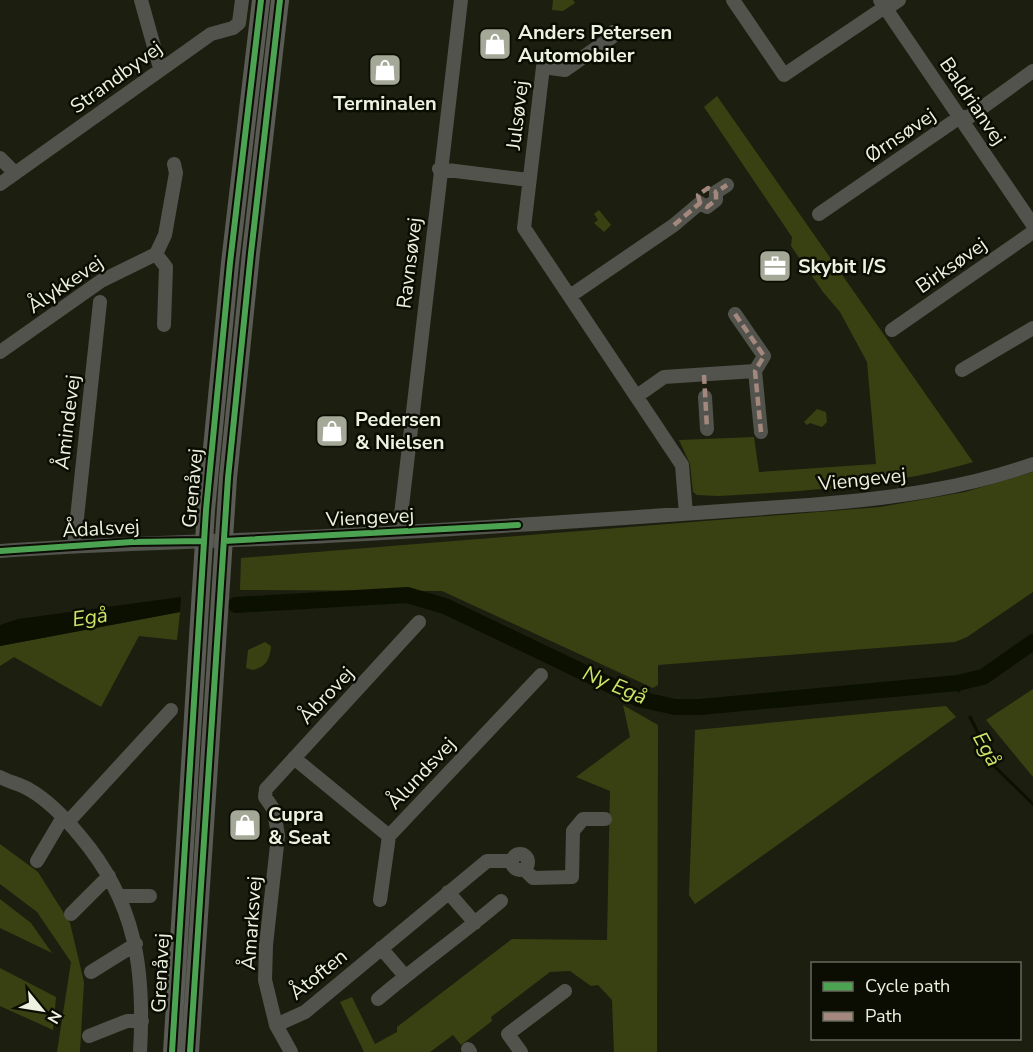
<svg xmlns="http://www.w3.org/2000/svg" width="1033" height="1052" font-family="'Nunito Sans',sans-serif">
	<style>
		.green { fill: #394112 }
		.water { fill: #0c1001 }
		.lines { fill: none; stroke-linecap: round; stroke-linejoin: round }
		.stream { stroke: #0c1001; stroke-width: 3 }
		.river { stroke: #0c1001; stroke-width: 16 }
		.minor { stroke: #52534d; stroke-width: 14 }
		.major { stroke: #5a5b54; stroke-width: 18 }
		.quiet { stroke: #a5887d; stroke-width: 4.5; stroke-dasharray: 9 4.5; stroke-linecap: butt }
		.cycleway-casing { stroke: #0b0d03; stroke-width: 10 }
		.cycleway { stroke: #4ca352; stroke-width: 6 }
		.labels { text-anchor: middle; stroke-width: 5; stroke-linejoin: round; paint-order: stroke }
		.poi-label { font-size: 20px; font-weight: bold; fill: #edf2e0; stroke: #0b0d03; text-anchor: start }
		.street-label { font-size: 20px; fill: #edf2e0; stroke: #0b0d03 }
		.water-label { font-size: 21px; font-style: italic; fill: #cee667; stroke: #0b0d03 }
	</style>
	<rect width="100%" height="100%" fill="#1c1f0f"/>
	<path class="green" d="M553,0H573L575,3L563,11L552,10Z
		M717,96L973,462C890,487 804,491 718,496L697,495L693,492L690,464L679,440L754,437L759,472L876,464L867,362L840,312L823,292L791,246L792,237L704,107Z
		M599,210L611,225L604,232L594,223L598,220L594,214Z
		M817,409L826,412L827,422L822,427L810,423L807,425L804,422Z
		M1033,472V592L967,637L955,642L658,665V685L653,688L442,591L240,590L241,558L880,507L965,492Z
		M180,612L177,640L139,636L101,707L14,657L0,666V646Z
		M265,642L271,646C270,659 266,667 253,670L246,668L248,650Z
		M1033,689V777L986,720Z
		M623,705L658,725L657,1052H614L612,1000L598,985L591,986L570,971L550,972L491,1017L492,1021L461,1045L453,1035L430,1052H364L340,1002L352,997L375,1044L397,1032V1027L512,939L607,940L610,791L576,777L630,737Z
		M946,706L956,717L695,904L689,895L695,730Z
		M0,844L38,872L70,923L84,982L80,1052H57L71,962L37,912L0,884Z
		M0,899L31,923L52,953L0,928Z
		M0,968L56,997L53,1030L0,1006Z"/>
	<path class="water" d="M181,597L180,612L0,646V625L18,619Z"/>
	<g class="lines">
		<path class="stream" d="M957,683L959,691
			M970,717L995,767L1033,804"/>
		<path class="river" d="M236,605L407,595L445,606L639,699L675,707H700L957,683L983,677L1033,642"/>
		<path class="minor" d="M141,0L160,68
			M733,0L784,75L885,7
			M880,0L1033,225
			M886,9L899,0
			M613,32L612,37L565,70L543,67L524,228L682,465L686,514
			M0,158L15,173
			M439,169L529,180
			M0,184L211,34L233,28L239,23L242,0
			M819,214L960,117H969L1033,71
			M156,254L166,267L164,325
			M570,296L674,225L700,203L707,207L716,200V192L727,185
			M735,314L764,356L755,371L761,432
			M892,330L1033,232
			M0,352L101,281L156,254L165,235L176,173L174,164
			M962,370L1033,328
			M637,396L664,377L755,371
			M705,397L707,429
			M399,532L461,0
			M74,546L100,302
			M0,551C109,543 218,542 327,536C492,528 656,516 821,504C893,498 965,488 1033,464
			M294,758L389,836L541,675
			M0,777C9,782 20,784 30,790C49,801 66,819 80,836C136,902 145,969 140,1052
			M68,822L171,710
			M512 862a8 8 0 1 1 16 0a8 8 0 1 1-16 0Z
			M37,861L63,817
			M524,869L533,878L572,877L573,831L583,819H605
			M448,892L475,923
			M119,896H150
			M380,900L389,836
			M71,914L109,876
			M381,948L405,976
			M91,972L136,944
			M378,999C418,965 461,935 501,901
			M276,1025L305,1012L487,861H512
			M89,1036L127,1021H142
			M468,1049L470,1052
			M291,1052L276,1025L265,980L266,945L278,836L274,810L265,797L266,789L419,622
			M521,1052L508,1034L565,991"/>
		<path class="major" d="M172,1052L206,510L230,263L261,0
			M190,1052L228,478L251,253L280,0"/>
		<path class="quiet" d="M700,203L698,195L708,188L716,192
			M674,225L700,203L707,207L716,200V192L727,185
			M735,314L764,356L755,371L761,432
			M704,375L707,429"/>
		<g class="cycleway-casing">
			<path id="cycleway" d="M224,541L518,525
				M0,551L132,542L204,541
				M172,1052L206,510L230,263L261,0
				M190,1052L228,478L251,253L280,0"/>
		</g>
		<use href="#cycleway" class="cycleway"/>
	</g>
	<defs>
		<g id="shop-square" transform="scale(1.725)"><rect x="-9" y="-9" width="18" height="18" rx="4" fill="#a4a897" stroke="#0b0d03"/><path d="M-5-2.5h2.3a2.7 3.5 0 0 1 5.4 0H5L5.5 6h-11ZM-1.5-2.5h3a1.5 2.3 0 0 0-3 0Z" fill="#fff"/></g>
		<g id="office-square" transform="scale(1.725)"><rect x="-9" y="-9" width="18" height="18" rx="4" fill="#a4a897" stroke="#0b0d03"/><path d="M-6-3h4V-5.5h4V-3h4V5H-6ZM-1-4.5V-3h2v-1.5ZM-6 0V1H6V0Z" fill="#fff"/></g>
	</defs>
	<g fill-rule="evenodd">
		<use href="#shop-square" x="495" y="44"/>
		<use href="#shop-square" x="385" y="70"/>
		<use href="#office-square" x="775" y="266"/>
		<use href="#shop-square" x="332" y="431"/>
		<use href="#shop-square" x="245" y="825"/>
	</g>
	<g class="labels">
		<g class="poi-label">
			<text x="518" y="39">Anders Petersen<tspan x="518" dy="23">Automobiler</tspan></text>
			<text x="385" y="110" text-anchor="middle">Terminalen</text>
			<text x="798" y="273">Skybit I/S</text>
			<text x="355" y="426">Pedersen<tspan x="355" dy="23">&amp; Nielsen</tspan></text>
			<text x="268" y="821">Cupra<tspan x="268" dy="23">&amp; Seat</tspan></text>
		</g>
		<g class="street-label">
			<text transform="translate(116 77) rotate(-36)" y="7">Strandbyvej</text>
			<text transform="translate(973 101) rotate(56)" y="7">Baldrianvej</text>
			<text transform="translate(517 115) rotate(-83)" y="7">Julsøvej</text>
			<text transform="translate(900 135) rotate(-34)" y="7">Ørnsøvej</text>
			<text transform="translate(409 263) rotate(-83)" y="7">Ravnsøvej</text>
			<text transform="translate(951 265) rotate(-35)" y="7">Birksøvej</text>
			<text transform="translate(65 284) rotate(-34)" y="7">Ålykkevej</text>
			<text transform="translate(67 422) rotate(-83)" y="7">Åmindevej</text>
			<text transform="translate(862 479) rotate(-6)" y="7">Viengevej</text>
			<text transform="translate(192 488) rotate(-85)" y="7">Grenåvej</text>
			<text transform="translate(370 517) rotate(-3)" y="7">Viengevej</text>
			<text transform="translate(101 528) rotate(-3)" y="7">Ådalsvej</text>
			<text transform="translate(326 695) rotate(-47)" y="7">Åbrovej</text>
			<text transform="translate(421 773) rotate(-47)" y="7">Ålundsvej</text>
			<text transform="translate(251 923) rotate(-86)" y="7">Åmarksvej</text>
			<text transform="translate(160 973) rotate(-87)" y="7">Grenåvej</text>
			<text transform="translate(318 974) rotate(-39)" y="7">Åtoften</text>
		</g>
		<g class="water-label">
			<text transform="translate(90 617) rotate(-8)" y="7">Egå</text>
			<text transform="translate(615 685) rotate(23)" y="7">Ny Egå</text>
			<text transform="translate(987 749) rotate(61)" y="7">Egå</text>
		</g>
	</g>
	<rect x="811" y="962" width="210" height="78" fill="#0b0d03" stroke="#65695b" stroke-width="1.5"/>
	<rect x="823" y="982" width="30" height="9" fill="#4ca352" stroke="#65695b" stroke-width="1.5"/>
	<text x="865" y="992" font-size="18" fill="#edf2e0">Cycle path</text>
	<rect x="823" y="1012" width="30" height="9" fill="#a5887d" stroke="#65695b" stroke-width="1.5"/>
	<text x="865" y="1022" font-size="18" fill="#edf2e0">Path</text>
	<g transform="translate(42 1010) rotate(120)" stroke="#0b0d03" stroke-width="4.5" paint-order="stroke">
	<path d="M0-4.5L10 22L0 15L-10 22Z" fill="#edf2e0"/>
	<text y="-9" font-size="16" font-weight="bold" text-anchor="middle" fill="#edf2e0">N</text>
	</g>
</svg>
